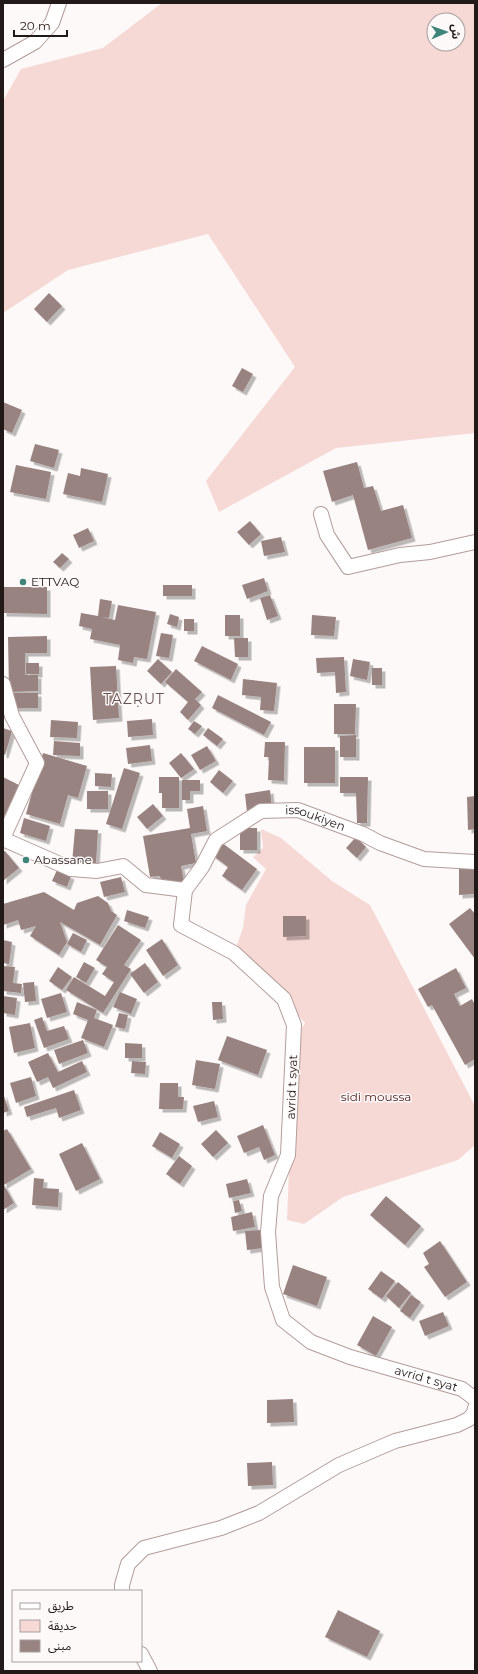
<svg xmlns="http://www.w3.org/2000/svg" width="478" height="1674" font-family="Montserrat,'Noto Sans Arabic',sans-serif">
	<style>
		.green { fill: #f6d8d5; fill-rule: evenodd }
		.building { fill: #998381; filter: url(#shadow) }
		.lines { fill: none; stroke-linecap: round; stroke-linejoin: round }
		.minor-casing { stroke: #b39d9a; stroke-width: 16 }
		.minor { stroke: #fff; stroke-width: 14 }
		.poi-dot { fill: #3f8479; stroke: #fef9f9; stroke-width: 1.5 }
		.labels { text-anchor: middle; stroke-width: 3; stroke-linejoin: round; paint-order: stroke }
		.poi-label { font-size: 12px; fill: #221a19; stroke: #fef9f9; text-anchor: start }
		.street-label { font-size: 12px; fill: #221a19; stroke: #fef9f9 }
		.park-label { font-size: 12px; fill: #4c1e1b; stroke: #fef9f9 }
		.quarter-label { font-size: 14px; letter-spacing: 1px; fill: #665250; stroke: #fef9f9 }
	</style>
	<defs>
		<filter id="shadow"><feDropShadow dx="3.5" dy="3.5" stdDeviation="0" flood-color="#0004"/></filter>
	</defs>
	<rect width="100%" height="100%" fill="#fef9f9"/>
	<path class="green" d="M162,3H475V433L336,448L219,512L206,481L295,367L208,234L68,270L3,313V101L21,69L103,48ZM434,20H458V44H434Z
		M261,829L281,838L332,881L370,905L475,1106V1145L458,1160L343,1197L304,1224L287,1220L294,1040L305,1023L284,999L234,953L243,928L246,905L266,869L253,857L263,848Z"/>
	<path class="building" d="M49,293L62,306L47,322L34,309Z
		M242,368L253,374L243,392L232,386Z
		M3,402L22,410L12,433L3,429Z
		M35,444L59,450L54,468L30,461Z
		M357,462L364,488L373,486L381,511L403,505L412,538L368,550L353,495L332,502L323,471Z
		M16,465L51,472L46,499L10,492Z
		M81,468L108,474L102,502L63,494L68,473L80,476Z
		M250,521L261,534L249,545L237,532Z
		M88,528L94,541L79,548L73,535Z
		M281,537L285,552L264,556L261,541Z
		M62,553L69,559L60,568L53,562Z
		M264,578L268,591L247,599L242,585Z
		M163,585H192V596H163Z
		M3,587H47V614L3,613Z
		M270,595L278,616L267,620L260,598Z
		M100,599L112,601L109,618L101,617L115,620L118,605L156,612L147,659L134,657L133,663L118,660L120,645L90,639L92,629L79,626L81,613L98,616Z
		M170,614L179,617L177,627L167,624Z
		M225,615H240V636H225Z
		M312,615L336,617L334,636L311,635Z
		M184,619H194V631H184Z
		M161,633L173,635L169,658L156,656Z
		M47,636V653H25V675H38V691L9,692L8,637Z
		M234,638H248V657H235Z
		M202,646L238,664L231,680L194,661Z
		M344,657L346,692L336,693L335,672L317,673L316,658Z
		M158,659L172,672L161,684L147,671Z
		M353,659L370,662L367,680L350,676Z
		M26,663H39V674H26Z
		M116,666L119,718L93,720L90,667Z
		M372,668H382V685H372Z
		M176,669L202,692L195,699L201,705L188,720L180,712L188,702L165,682Z
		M243,679L277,683L274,711L260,710L261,697L242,695Z
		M13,693H38V708H13Z
		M218,695L271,722L264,735L212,708Z
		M334,704H356L355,734H334Z
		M152,719L153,735L128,737L127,721Z
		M51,720L78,722L77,738L50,737Z
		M194,721L202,726L195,734L188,729Z
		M3,728L12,731L5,755L3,754Z
		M208,728L223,739L217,746L203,735Z
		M356,735V757H340V736Z
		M54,741L80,743V756L53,755Z
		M265,742H285L284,781L268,780L269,757H264Z
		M150,745L152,761L128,764L126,748Z
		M207,746L216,761L200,770L191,755Z
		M304,747H335V783H304Z
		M43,753L87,766L78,798L68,795L60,824L26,814Z
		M181,753L194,769L181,778L169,763Z
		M124,768L140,773L122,829L106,824Z
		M219,770L233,781L223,793L210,782Z
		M95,773L112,774L111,787L95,786Z
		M3,777L23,787L3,818Z
		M159,777H179V808H162V793H159Z
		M340,777H368L367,823H357L356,793H340Z
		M182,780H200V791H190V800H182Z
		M270,790L272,809L247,812L245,794Z
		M87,791H108V809H87Z
		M475,796V829L468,830L467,797Z
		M153,804L163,816L147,829L137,817Z
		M203,806L207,831L191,834L196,863L181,866L184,881L162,885L160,876L150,877L143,836L190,828L187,809Z
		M24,818L50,826L46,841L20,833Z
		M240,828H257V850H240Z
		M75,829L98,830L96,864L72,863Z
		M356,837L366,847L357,858L346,848Z
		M221,842L257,869L242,890L222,876L228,867L212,855Z
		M5,851L19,868L3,881V852Z
		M459,868H475V894L459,895Z
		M57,870L71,876L67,887L52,881Z
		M121,877L125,892L104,897L100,882Z
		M44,892L74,910L77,903L98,896L108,903L111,911L117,915L100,945L60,922L67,942L59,955L30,936L36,926L21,930L18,920L3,925V904Z
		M470,908L475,914V959L449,924Z
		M127,910L149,917L145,928L124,921Z
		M283,916H306V936L283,937Z
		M118,925L141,940L124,965L131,969L103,1013L66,990L74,977L105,996L114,982L102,974L107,967L96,960Z
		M73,933L87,940L81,952L67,944Z
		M162,939L178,965L163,976L146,950Z
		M3,940L12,942L9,964L3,963Z
		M84,962L95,968L86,983L76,977Z
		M145,963L158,982L144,993L130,974Z
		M3,966L15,967L13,983L22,984L21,993L3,991Z
		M58,967L72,977L62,990L49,981Z
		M456,968L466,988L454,994L460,1006L472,999L475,1005V1059L465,1065L432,1005L428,1007L418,989Z
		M34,982L36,1001L25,1002L23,983Z
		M120,992L137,999L131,1014L113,1007Z
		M61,993L67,1012L47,1018L41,999Z
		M3,996L17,998L15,1015L3,1013Z
		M77,1002L97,1010L94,1018L113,1025L104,1047L81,1038L88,1020L73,1014Z
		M212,1002H222L223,1019L213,1020Z
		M119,1013L128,1015L125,1029L115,1027Z
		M42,1017L47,1031L64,1026L69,1039L44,1048L34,1020Z
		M30,1023L35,1048L14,1053L9,1027Z
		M227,1036L267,1050L258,1075L218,1060Z
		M83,1040L88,1053L59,1064L54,1050Z
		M125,1043L142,1044V1058H125Z
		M48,1053L58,1072L82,1061L87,1072L53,1088L48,1077L37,1082L28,1062Z
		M196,1060L220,1064L215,1089L192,1085Z
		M132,1061L146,1062L145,1074L131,1073Z
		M31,1077L36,1096L16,1103L10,1083Z
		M160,1083H178V1097H184L183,1109H159Z
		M74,1090L81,1110L59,1118L56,1108L27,1117L24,1107Z
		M3,1093L9,1111L3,1113Z
		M214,1101L218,1117L198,1122L193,1106Z
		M263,1125L275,1155L264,1160L259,1147L244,1153L237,1136Z
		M7,1129L31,1169L4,1185L14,1203L3,1210V1131Z
		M216,1130L228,1143L213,1157L201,1144Z
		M160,1132L180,1144L172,1158L152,1146Z
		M82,1143L100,1179L76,1191L59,1154Z
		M179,1156L192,1166L180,1184L166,1174Z
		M34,1178L44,1179L43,1188L59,1189L58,1207L32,1205Z
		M247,1179L251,1193L229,1198L226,1184Z
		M386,1196L421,1226L405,1245L370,1215Z
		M239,1200L242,1211L235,1213L233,1201Z
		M252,1212L255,1227L233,1231L231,1217Z
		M261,1230L263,1248L247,1250L245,1231Z
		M440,1241L467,1282L445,1297L424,1267L429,1264L423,1253Z
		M293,1265L327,1277L317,1306L283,1294Z
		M381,1271L395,1281L382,1299L368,1289Z
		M398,1282L411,1293L399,1308L386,1296Z
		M411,1295L421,1302L410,1318L400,1311Z
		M443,1312L449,1326L425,1336L419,1321Z
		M373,1316L392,1327L376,1356L357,1345Z
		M293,1399L294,1422L267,1423V1400Z
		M272,1462L273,1485L248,1486L247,1463Z
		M338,1610L380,1631L367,1657L325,1637Z"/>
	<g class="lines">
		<g class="minor-casing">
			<g id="minor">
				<path d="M3,60L35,42L52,23L59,3"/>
				<path d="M321,514L327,535L348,567L400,555L430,552L475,542"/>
				<path d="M3,684L12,716L37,763L3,838"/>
				<path id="s1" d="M3,839L71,869L97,871L123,866L146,885L185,890L181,925L234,953L284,999L294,1025L288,1155L271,1196L268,1232L272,1287L283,1320L311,1342L350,1357L462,1389L475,1399"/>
				<path id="s2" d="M185,890L202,867L216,840L261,811L298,810L363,834L380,843L424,859L475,862"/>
				<path d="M122,1591V1585L128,1564L144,1548L221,1528L259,1513L339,1465L395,1441L457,1425L469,1419L474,1413L475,1408"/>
				<path d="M141,1654L150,1671"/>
			</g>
		</g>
		<use href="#minor" class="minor"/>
	</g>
	<g class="poi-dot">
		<circle cx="23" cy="582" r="4"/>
		<circle cx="26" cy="860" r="4"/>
	</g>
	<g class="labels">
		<g class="poi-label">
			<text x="31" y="586">ETTVAQ</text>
			<text x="34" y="864">Abassane</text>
		</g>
		<g class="street-label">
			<text dy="4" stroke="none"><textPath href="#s2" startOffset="168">issoukiyen</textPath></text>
			<text transform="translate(292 1087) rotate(-88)" y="4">avrid t syat</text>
			<text dy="4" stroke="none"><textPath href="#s1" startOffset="844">avrid t syat</textPath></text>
		</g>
		<g class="park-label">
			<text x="376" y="1101">sidi moussa</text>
		</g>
		<g class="quarter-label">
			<text x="134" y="704">TAZṚUT</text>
		</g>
	</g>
	<rect width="478" height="1674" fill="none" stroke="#221a19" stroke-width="8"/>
	<rect x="12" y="1590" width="130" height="72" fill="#fef9f9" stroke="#a6a09f"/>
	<rect x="20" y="1603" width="20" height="6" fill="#ffffff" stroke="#a6a09f"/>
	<text x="48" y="1610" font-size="12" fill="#221a19">طريق</text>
	<rect x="20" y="1620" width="20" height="12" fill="#f6d8d5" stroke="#a6a09f"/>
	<text x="48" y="1630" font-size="12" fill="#221a19">حديقة</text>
	<rect x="20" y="1640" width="20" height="12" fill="#998381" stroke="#a6a09f"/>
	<text x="48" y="1650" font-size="12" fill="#221a19">مبنى</text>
	<g transform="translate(446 32) rotate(88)"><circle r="19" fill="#fef9f9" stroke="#a6a09f"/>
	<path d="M0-3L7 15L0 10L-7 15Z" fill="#3f8479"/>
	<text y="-6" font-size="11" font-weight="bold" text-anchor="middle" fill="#221a19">ش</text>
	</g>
	<path d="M14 30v6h53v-6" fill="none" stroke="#221a19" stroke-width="2"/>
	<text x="20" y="30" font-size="12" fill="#221a19" stroke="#fef9f9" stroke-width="3" paint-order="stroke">20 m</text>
</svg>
